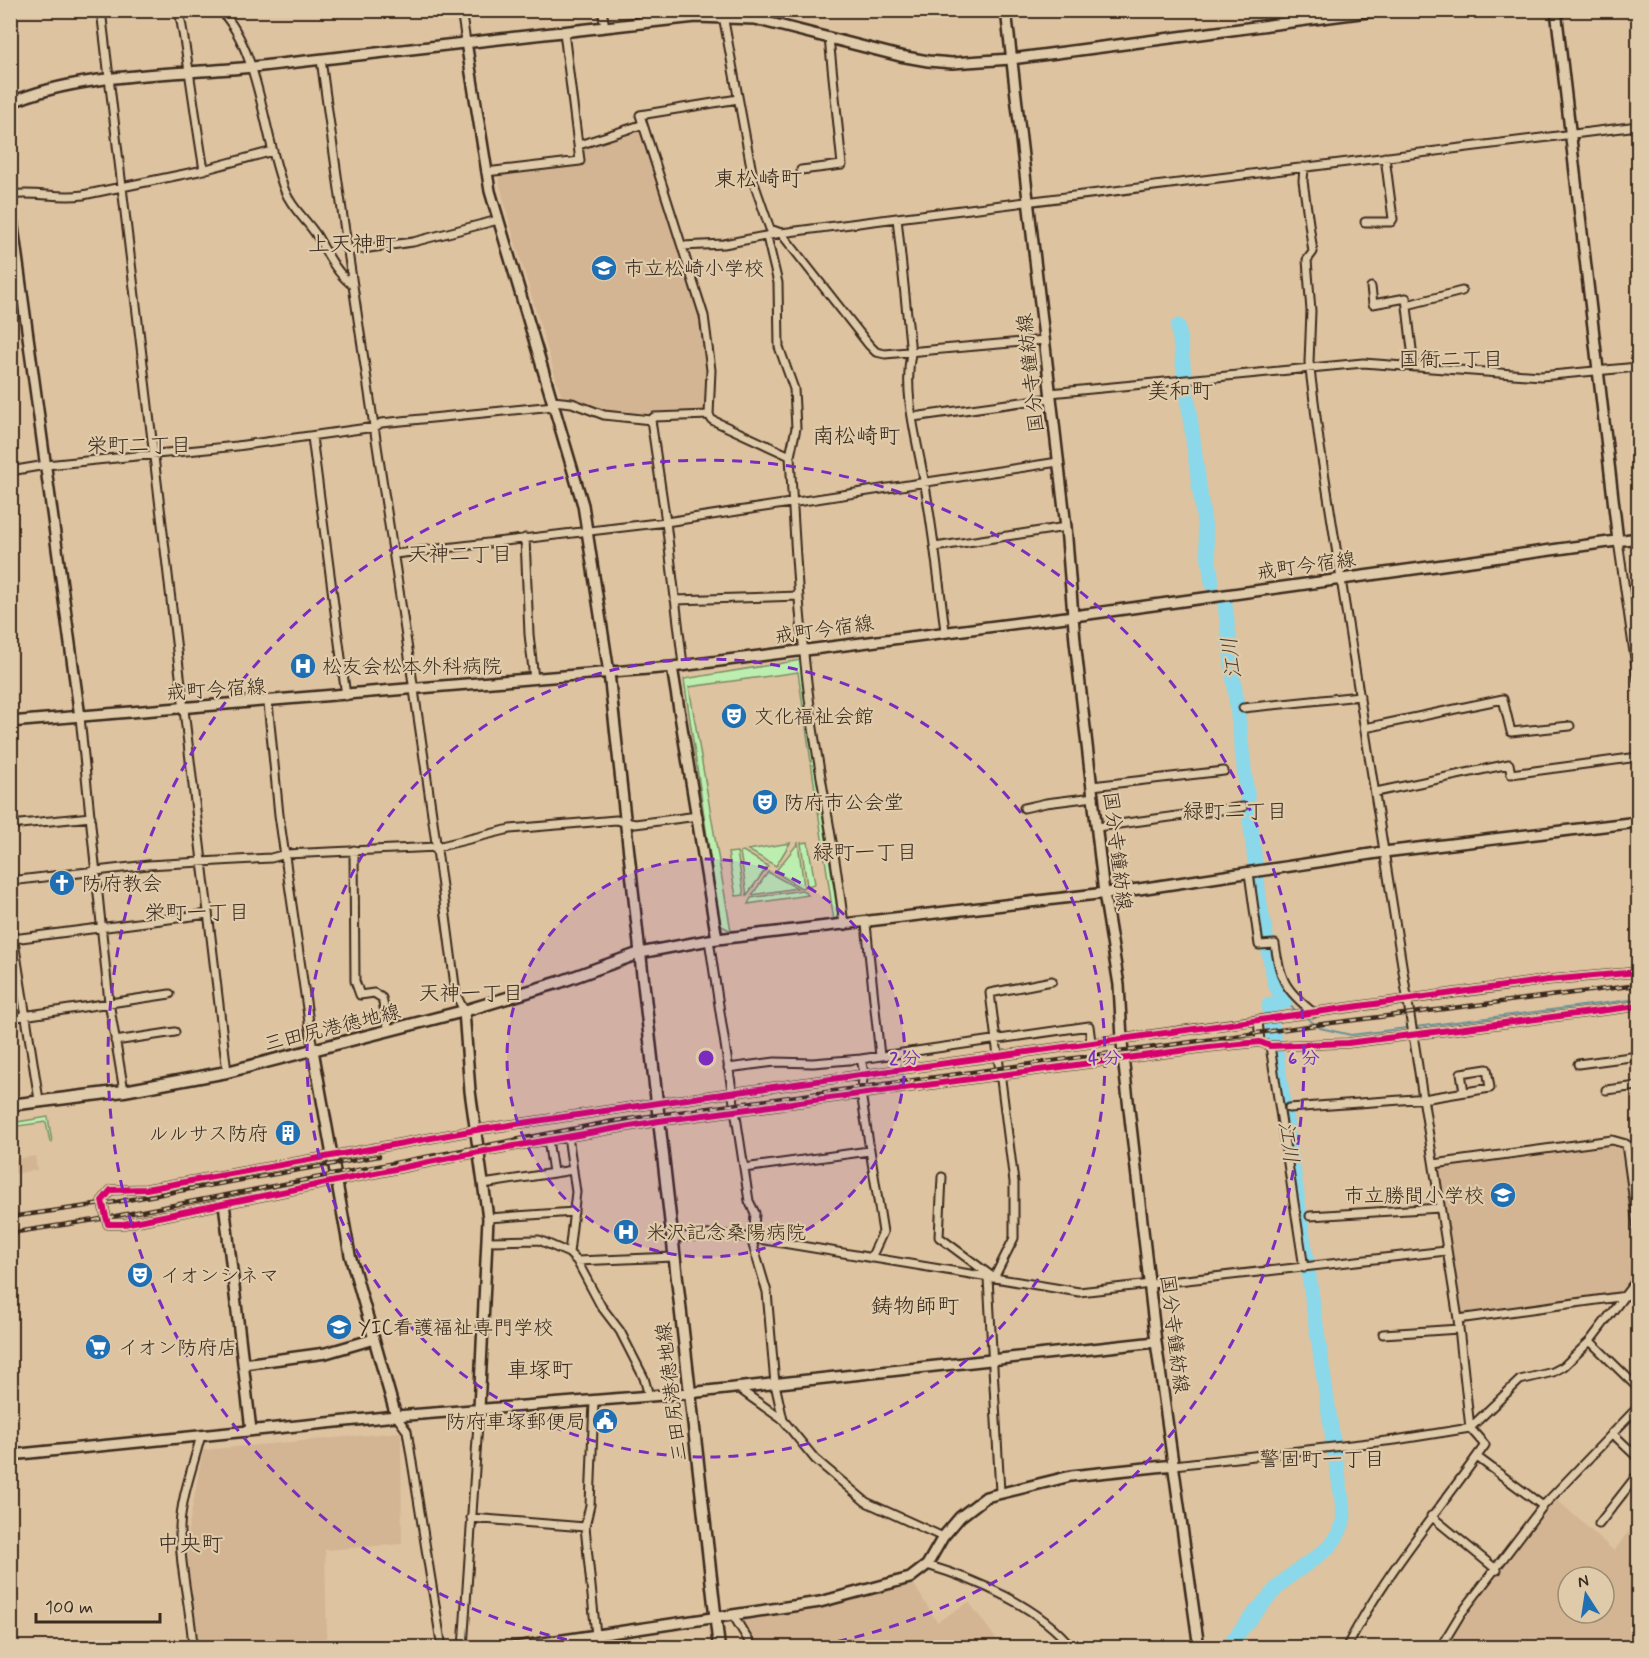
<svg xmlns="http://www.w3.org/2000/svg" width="1649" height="1658" font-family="Mynerve,'Klee One',sans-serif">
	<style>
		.built { fill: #d3b593; fill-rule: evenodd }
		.green { fill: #bcefaf; stroke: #7c8c66; stroke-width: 1.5 }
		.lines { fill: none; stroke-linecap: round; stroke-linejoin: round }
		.stream { stroke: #6a9298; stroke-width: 2 }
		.river { stroke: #8ad8e9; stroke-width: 15 }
		.minor-casing { stroke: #3b2a1e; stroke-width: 11 }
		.tertiary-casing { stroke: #3b2a1e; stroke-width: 14 }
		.secondary-casing { stroke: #3b2a1e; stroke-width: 15 }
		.minor { stroke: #dfcbaa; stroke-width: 7 }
		.tertiary { stroke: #dfcbaa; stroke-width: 9 }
		.secondary { stroke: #dfcbaa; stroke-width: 10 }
		.rail-casing { stroke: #3b2a1e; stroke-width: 4.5 }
		.rail { stroke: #dfcbaa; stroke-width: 2; stroke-dasharray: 7; stroke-linecap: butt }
		.cycleway-casing { stroke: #dfcbaa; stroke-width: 10 }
		.cycleway { stroke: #d6006c; stroke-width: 6 }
		.ring { fill: none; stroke: #7b2cbf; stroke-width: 3; stroke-dasharray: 10 8 }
		.labels { text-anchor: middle; stroke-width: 4.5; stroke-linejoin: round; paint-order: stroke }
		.poi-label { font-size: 20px; fill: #3b2a1e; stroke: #dfcbaa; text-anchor: start }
		.street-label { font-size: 20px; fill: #3b2a1e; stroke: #dfcbaa }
		.neighbourhood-label { font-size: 21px; fill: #3b2a1e; stroke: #dfcbaa }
		.water-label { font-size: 21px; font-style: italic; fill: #433b32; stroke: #dfcbaa }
		.quarter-label { font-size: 22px; fill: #3b2a1e; stroke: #dfcbaa }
		.centre { fill: #7b2cbf; stroke: #dfcbaa; stroke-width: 3 }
		.ring-label { font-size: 18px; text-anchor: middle; font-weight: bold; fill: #7b2cbf; stroke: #dfcbaa; stroke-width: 4.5; stroke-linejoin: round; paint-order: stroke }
	</style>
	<rect width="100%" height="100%" fill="#dec3a0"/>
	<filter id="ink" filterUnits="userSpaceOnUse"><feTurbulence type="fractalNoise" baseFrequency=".0167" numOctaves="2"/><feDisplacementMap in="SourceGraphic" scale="12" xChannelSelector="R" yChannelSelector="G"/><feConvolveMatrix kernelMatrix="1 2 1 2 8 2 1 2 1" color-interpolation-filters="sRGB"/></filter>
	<g filter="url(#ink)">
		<path class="built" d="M636,128L641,129L701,315L707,375L705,411L649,415V418L611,414L561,395L509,221L497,173L583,162L581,146Z
			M1611,1140L1626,1144L1638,1231V1278L1626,1296L1458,1319L1434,1164Z
			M35,1156L37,1170L13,1174L11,1160Z
			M401,1432L402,1544L325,1550L327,1647L196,1648L195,1624L186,1588L187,1536L203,1450Z
			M1553,1496L1614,1551L1638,1519V1647L1440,1648L1460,1615ZM1568,1577H1604V1613H1568Z
			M910,1578L937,1622L969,1602L1002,1647H753L733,1615L820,1602Z"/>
		<path class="green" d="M801,660L809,728L838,915L834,921L798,672L689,687L731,931L720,925L684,679Z
			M808,842L815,884L807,886L801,843Z
			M790,843L776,866L748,850Z
			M798,843L804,887L801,888L775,872Z
			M743,851L768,866L747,895L740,852Z
			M737,852L744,895L736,896L728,853Z
			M768,872L797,888L752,895Z
			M802,890L808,895L748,904L751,898Z
			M48,1117L52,1142H50L46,1122L11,1127V1123Z"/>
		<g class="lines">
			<path class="stream" d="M1285,1002L1299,1013
				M1304,1016L1320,1028L1351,1035L1638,999"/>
			<path class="river" d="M1178,326L1212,583
				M1225,604L1260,905L1275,984L1285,1002L1269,1005L1344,1515C1340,1551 1307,1560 1284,1581C1263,1601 1245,1626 1226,1648"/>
			<g class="minor-casing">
				<path id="minor" d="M101,10L227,1072
					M179,10C189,64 195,117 204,170
					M220,10C260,49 264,140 285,191C292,209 307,220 317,236C327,253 335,271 351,284
					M461,10L466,42
					M602,10L605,27
					M722,10L754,183L770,229L781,233L869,345L876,352L885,354L1045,340
					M642,23L645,10
					M321,59C362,371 417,681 456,994L464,1011
					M579,145L641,125
					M1304,167L1303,181L1313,252L1307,260L1311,311L1309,362L1319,440L1458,1319L1470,1428L1485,1445C1438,1512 1384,1574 1346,1648
					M801,170L842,165L829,38
					M486,172L580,161L564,32
					M10,195C35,191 59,199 83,195L199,171L273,151
					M897,218L911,353C903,395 917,439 924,480C933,530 939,581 945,631
					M1365,222H1391L1393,219L1385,157
					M767,237L778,283L779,347L794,389L796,428L790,456C795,547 800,638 813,728C823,794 837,860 844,926
					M682,246L724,244L781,233L897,218L1638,126
					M347,251L413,242L498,220
					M1371,287L1373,304L1406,298L1414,367
					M1407,305L1462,291
					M1050,393L1363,363L1541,376L1638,367
					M553,401L572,403L604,415L651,420L654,417L709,415L712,420L790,456
					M709,415L711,370L704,316L640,115L738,99
					M913,417L1051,398
					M651,420L666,522L683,665
					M312,437L346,696
					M10,471L46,465L237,446L375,427L381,423L554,406
					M525,538L529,634L534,679
					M1618,541L1638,680
					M935,547L1066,527
					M395,554L666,522L1058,462
					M675,600L799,596
					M268,703L279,815L313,1050
					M1243,708L1360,696
					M80,717L109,1002L124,1091
					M1365,728L1503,699L1511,732L1570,726
					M1092,786L1224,771
					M1376,792L1509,764L1511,774L1638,757
					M1024,808L1046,803L1094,797
					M10,825L91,817
					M1097,827L1243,807
					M354,850L355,981L360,995L374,993L382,998L389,1031
					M1249,873L1259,945L1275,944C1280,980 1285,990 1314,1013
					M10,881L148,865L271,858L286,854L437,847L510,829L616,820L635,824L698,816
					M10,916L39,1100
					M866,924L880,1056
					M13,939L208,914
					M709,940L749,1201L755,1213L753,1245L767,1292L775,1384L783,1420
					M1638,972L1548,980L658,1103L476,1130L146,1189L111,1190L102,1201L108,1224H124L479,1152L659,1121L1209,1047L1260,1042L1270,1046L1348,1043L1638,1006
					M10,1018L170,994
					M1258,1020L1260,1042
					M115,1041L175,1032
					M1270,1046L1304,1268
					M861,1059L864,1073L861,1093L883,1232L871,1258
					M1578,1064L1638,1056
					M728,1068L775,1062L813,1063L861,1059L1089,1026L1091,1042
					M1606,1090L1638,1086
					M1289,1108L1429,1098L1490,1088L1487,1069L1461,1073L1464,1092
					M568,1136L576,1192L569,1253
					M548,1140L553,1172
					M1434,1164L1612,1140L1626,1144L1638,1231
					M744,1168L869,1151
					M942,1177L939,1237L994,1278
					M483,1184L573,1170
					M1310,1216L1440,1208
					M488,1218L574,1212
					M671,1238L718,1234L753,1238L1079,1292L1446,1251
					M489,1241L539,1240L569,1253L577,1261L601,1306L620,1331L644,1378L649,1396
					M577,1261L674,1257
					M988,1278L1000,1492
					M994,1278L1014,1238V1182L990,993L1052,981
					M1458,1319L1626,1296
					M1383,1334L1459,1329
					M1590,1341L1638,1388
					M738,1388L783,1420L815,1459L866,1502L943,1537
					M594,1401L590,1505L585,1527L596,1635
					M396,1416L407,1431L442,1648
					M1612,1433L1638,1458
					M1477,1457L1543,1506
					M1174,1465L1395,1440L1470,1428L1520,1380L1553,1372L1564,1366L1590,1341L1638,1278
					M1431,1516L1497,1570
					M471,1518L585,1527
					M1599,1524L1638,1474
					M927,1565C974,1579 1041,1607 1072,1648
					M733,1615L753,1648
					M193,1648C191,1607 179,1568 180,1527C181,1497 194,1464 201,1435
					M463,1648L479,1409
					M1440,1648L1460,1615L1543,1506L1638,1407"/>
			</g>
			<g class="tertiary-casing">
				<path id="tertiary" d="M1006,10L1066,527L1075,641L1104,893L1119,985L1123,1057L1156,1342L1199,1648
					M1556,10L1618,541
					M466,42L490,191L583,505L609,673L640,953L709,940L1139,889L1384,852L1638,822
					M10,103C80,72 177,75 253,67C400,51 548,33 696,17L755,19L900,56L928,61L952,63L1011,59L1383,10
					M10,205L80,717
					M672,667L717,939
					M10,722L672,667L1074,616L1638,538
					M464,1011L470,1091L488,1218L479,1409
					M313,1050L350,1255L396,1416
					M224,1203L251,1430
					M243,1364L326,1353L374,1339
					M10,1455L396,1416L689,1393L1156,1342
					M509,1648L820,1602L910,1578L927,1565L943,1537L960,1517L986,1497L1071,1476L1174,1465"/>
			</g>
			<g class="secondary-casing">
				<path id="secondary" d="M10,1105L124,1091L227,1072L464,1011L560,982L640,953L719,1648"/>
			</g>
			<use href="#minor" class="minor"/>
			<use href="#tertiary" class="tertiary"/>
			<use href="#secondary" class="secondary"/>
			<g class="rail-casing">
				<path id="rail" d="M10,1217L116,1202L379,1156
					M10,1233L95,1220L614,1121L1323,1024L1638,985"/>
			</g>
			<use href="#rail" class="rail"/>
			<g class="cycleway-casing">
				<path id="cycleway" d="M1638,972L1548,980L658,1103L476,1130L146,1189L111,1190L102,1201L108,1224H124L479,1152L659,1121L1209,1047L1260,1042L1270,1046L1348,1043L1638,1006"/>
			</g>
			<use href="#cycleway" class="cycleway"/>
		</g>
	</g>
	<circle cx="706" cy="1058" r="199" fill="#7b2cbf" fill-opacity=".12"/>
	<g class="ring">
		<circle cx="706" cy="1058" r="199"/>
		<circle cx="706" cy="1058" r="399"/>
		<path d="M602 1647A598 598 0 1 1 810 1647"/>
	</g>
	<defs>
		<g id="school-disc" transform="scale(1.35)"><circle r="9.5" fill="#1f6fb2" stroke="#dfcbaa"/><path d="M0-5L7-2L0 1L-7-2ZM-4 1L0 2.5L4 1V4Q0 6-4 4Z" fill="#fff"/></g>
		<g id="hospital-disc" transform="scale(1.35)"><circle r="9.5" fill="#1f6fb2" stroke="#dfcbaa"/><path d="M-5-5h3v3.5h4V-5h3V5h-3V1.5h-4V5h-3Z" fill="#fff"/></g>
		<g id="theatre-disc" transform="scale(1.35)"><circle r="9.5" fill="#1f6fb2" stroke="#dfcbaa"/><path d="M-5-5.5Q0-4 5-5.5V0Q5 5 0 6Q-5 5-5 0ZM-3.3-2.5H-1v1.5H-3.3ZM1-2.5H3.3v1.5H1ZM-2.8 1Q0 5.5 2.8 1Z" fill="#fff"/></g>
		<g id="church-disc" transform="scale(1.35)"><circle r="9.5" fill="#1f6fb2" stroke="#dfcbaa"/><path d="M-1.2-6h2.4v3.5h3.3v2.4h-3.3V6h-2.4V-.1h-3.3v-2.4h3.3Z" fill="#fff"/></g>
		<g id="building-disc" transform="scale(1.35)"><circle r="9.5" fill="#1f6fb2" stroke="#dfcbaa"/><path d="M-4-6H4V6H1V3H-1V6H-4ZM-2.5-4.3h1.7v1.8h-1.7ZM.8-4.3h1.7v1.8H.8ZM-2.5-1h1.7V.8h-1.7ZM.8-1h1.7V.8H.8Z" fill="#fff"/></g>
		<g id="university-disc" transform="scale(1.35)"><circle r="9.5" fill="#1f6fb2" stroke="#dfcbaa"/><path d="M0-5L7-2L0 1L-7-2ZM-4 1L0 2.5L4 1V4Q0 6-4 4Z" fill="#fff"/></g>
		<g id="supermarket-disc" transform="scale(1.35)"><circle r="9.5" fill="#1f6fb2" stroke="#dfcbaa"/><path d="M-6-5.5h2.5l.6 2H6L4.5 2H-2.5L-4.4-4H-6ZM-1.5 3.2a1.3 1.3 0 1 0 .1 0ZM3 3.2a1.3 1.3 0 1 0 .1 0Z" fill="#fff"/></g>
		<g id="civic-disc" transform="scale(1.35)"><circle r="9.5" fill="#1f6fb2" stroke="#dfcbaa"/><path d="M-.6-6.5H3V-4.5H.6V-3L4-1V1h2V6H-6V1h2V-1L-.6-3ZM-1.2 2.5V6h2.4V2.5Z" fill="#fff"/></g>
	</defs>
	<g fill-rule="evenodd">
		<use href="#school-disc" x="604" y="268"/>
		<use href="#hospital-disc" x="303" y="666"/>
		<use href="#theatre-disc" x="734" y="716"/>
		<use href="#theatre-disc" x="765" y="802"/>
		<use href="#church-disc" x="62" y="883"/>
		<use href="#building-disc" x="288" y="1133"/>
		<use href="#school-disc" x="1503" y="1195"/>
		<use href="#hospital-disc" x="626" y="1232"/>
		<use href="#theatre-disc" x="140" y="1275"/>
		<use href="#university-disc" x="339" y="1327"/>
		<use href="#supermarket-disc" x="98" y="1347"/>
		<use href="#civic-disc" x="605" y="1421"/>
	</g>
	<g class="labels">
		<g class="poi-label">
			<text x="624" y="275">市立松崎小学校</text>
			<text x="322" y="673">松友会松本外科病院</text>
			<text x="754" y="723">文化福祉会館</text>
			<text x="784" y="809">防府市公会堂</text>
			<text x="82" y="890">防府教会</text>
			<text x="268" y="1140" text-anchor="end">ルルサス防府</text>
			<text x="1484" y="1202" text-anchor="end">市立勝間小学校</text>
			<text x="646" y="1239">米沢記念桑陽病院</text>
			<text x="160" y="1282">イオンシネマ</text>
			<text x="358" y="1334">YIC看護福祉専門学校</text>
			<text x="118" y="1354">イオン防府店</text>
			<text x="586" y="1428" text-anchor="end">防府車塚郵便局</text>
		</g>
		<g class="street-label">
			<text transform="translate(1030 373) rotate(-96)" y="7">国分寺鐘紡線</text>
			<text transform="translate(1306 565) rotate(-8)" y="7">戒町今宿線</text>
			<text transform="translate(824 629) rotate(-8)" y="7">戒町今宿線</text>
			<text transform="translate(216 689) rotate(-4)" y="7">戒町今宿線</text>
			<text transform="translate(1118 851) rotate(83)" y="7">国分寺鐘紡線</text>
			<text transform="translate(332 1027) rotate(-14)" y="7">三田尻港徳地線</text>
			<text transform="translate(1175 1334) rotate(83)" y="7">国分寺鐘紡線</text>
			<text transform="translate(671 1392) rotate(-97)" y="7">三田尻港徳地線</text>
		</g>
		<g class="neighbourhood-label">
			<text x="1451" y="366">国衙二丁目</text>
			<text x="139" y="452">栄町二丁目</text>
			<text x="460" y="561">天神二丁目</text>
			<text x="1235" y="818">緑町二丁目</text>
			<text x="865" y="859">緑町一丁目</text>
			<text x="197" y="919">栄町一丁目</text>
			<text x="471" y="1000">天神一丁目</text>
			<text x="1322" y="1466">警固町一丁目</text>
		</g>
		<g class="water-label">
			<text transform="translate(1231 658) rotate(-97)" y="7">江川</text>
			<text transform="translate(1289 1142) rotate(82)" y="7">江川</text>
		</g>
		<g class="quarter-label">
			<text x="758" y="186">東松崎町</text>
			<text x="352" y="251">上天神町</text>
			<text x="1180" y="398">美和町</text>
			<text x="856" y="443">南松崎町</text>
			<text x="915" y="1313">鋳物師町</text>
			<text x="540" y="1377">車塚町</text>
			<text x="190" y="1551">中央町</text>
		</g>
	</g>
	<circle cx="706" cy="1058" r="9" class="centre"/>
	<g class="ring-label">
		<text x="905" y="1064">2 分</text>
		<text x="1105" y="1064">4 分</text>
		<text x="1304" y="1064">6 分</text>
	</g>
	<rect width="1649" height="1658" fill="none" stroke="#dfcbaa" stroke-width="36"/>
	<rect x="18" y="18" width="1613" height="1622" fill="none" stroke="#3b2a1e" stroke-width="2" filter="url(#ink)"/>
	<g transform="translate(1586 1595) rotate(348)"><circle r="28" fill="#dfcbaa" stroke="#9d8b72" stroke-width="1.5"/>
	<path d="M0-4.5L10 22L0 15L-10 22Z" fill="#1f6fb2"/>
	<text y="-9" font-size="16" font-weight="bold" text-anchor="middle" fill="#3b2a1e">N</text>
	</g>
	<path d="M36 1613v9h124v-9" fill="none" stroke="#3b2a1e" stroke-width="3"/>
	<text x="45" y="1613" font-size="18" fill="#3b2a1e" stroke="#dfcbaa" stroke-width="4.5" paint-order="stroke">100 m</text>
</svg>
